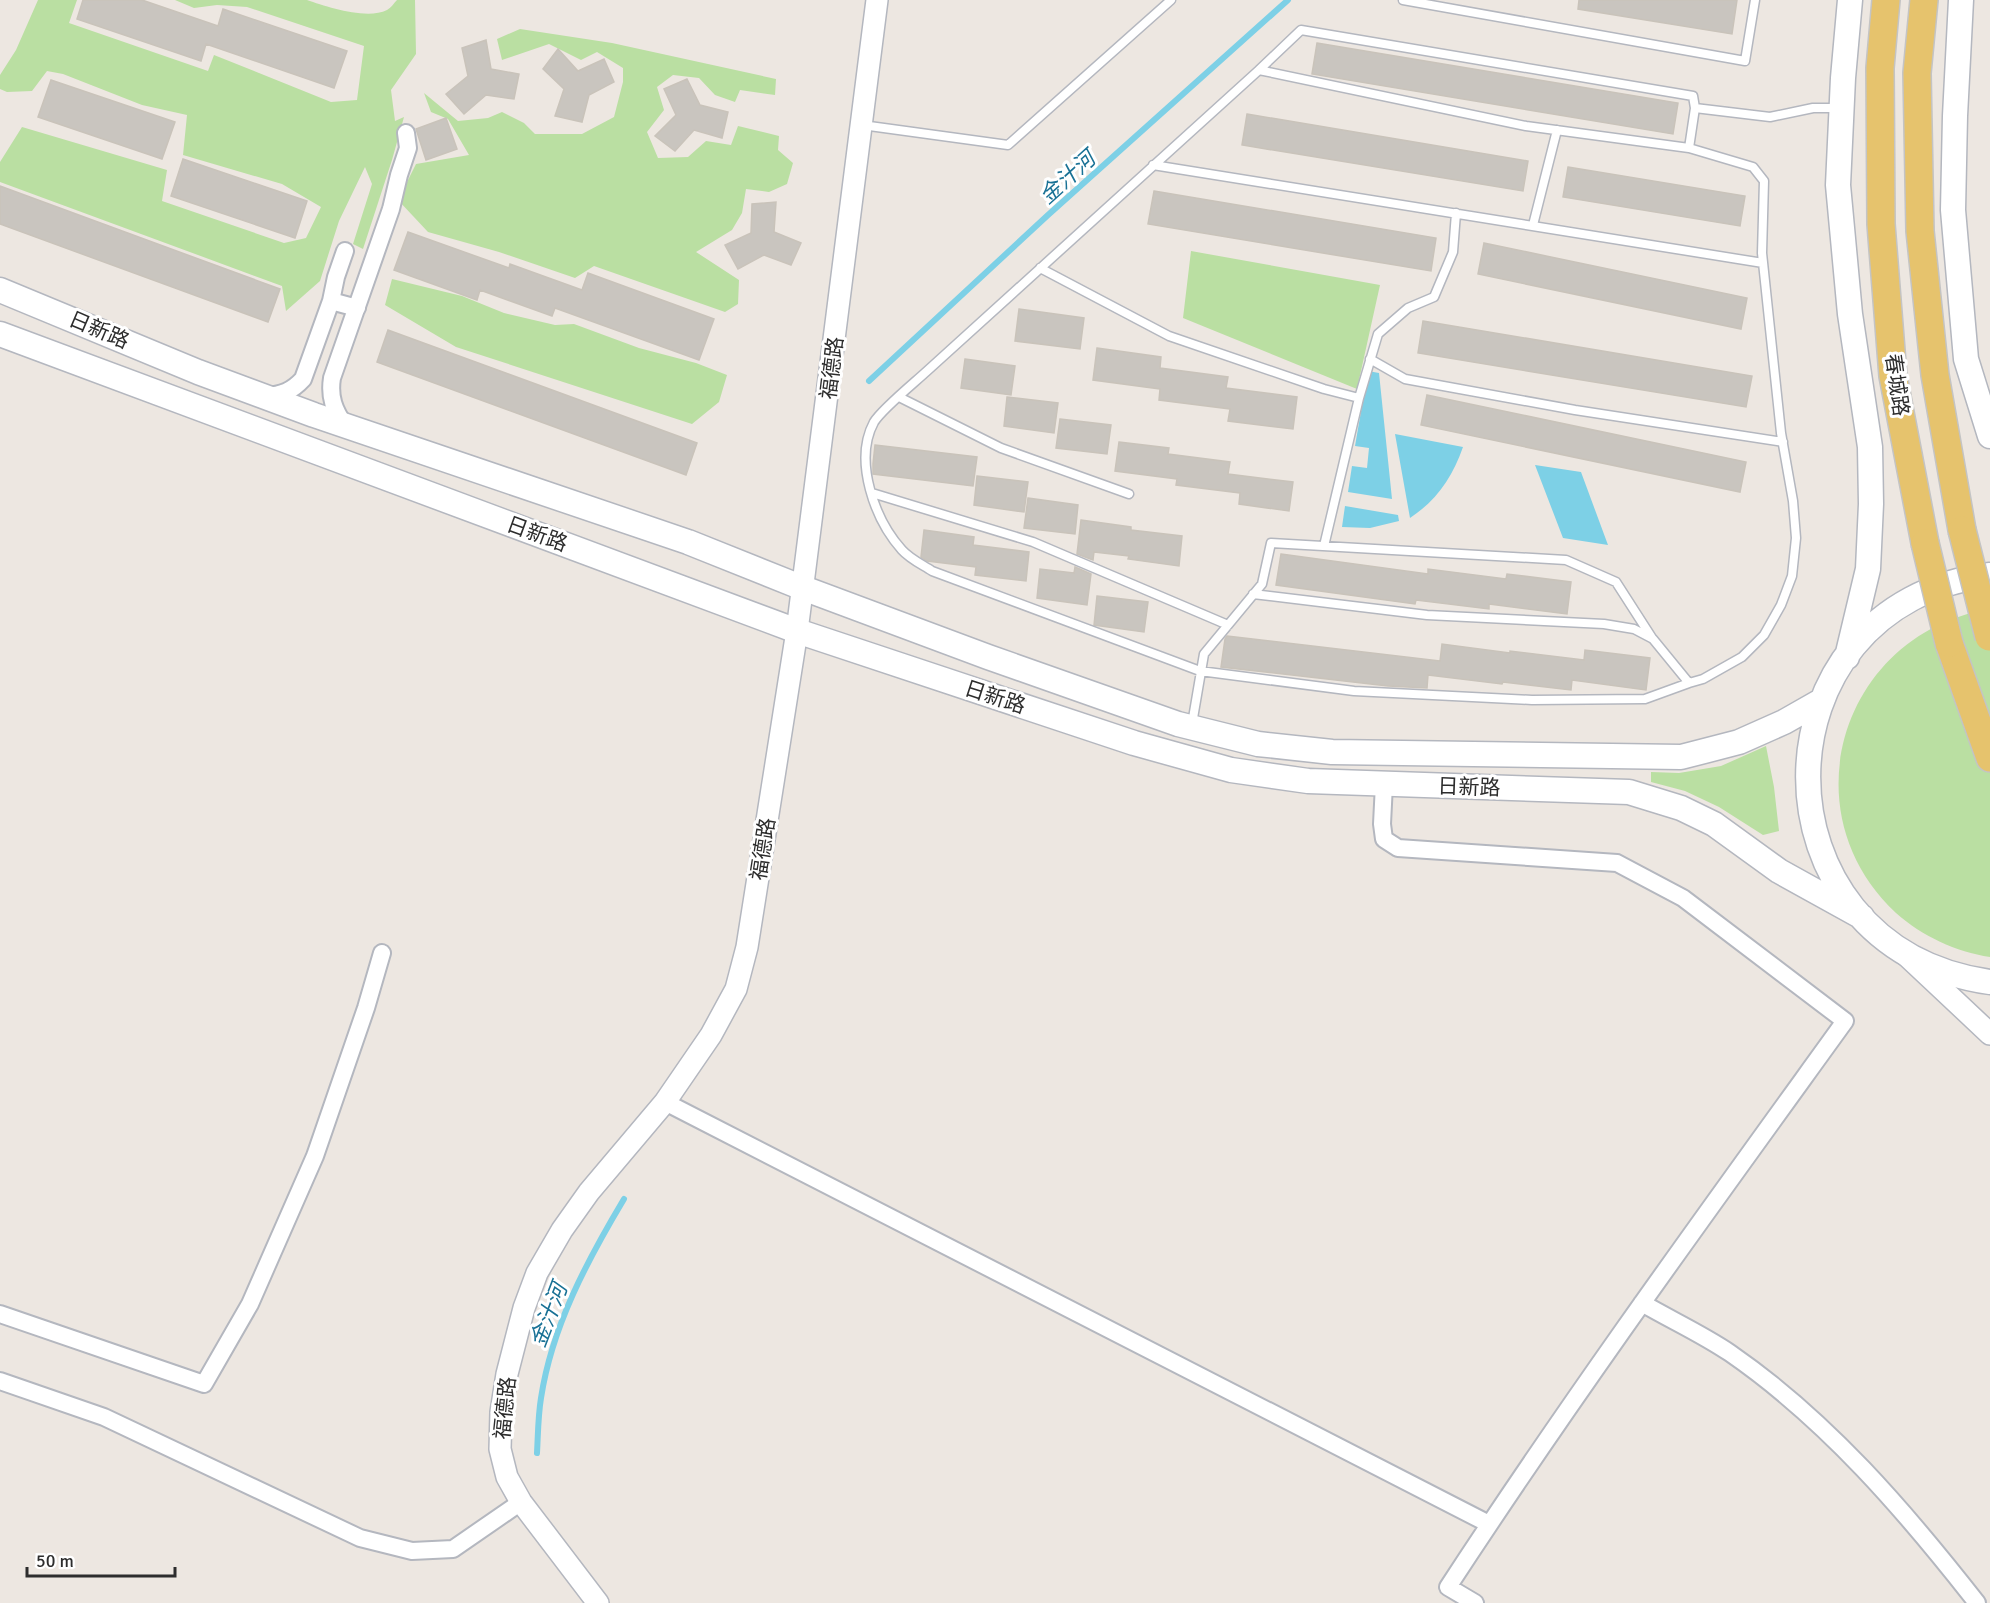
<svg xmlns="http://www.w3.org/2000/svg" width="1990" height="1603" font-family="Signika,'Noto Sans SC',sans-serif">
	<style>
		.green { fill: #badfa2 }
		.water { fill: #7dd0e6 }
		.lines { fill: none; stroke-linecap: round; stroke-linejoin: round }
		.stream { stroke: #7dd0e6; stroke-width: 6 }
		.building { fill: #c9c5bf; stroke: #c9c3ba; stroke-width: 1.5 }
		.service-casing { stroke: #b4b7bf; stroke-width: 11 }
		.minor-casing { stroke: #b4b7bf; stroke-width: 20 }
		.tertiary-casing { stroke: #b4b7bf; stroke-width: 24 }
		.secondary-casing { stroke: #b4b7bf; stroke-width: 27 }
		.primary-casing { stroke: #c4c4c4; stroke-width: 30 }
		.service { stroke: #fff; stroke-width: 8 }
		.minor { stroke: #fff; stroke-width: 16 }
		.tertiary { stroke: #fff; stroke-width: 21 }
		.secondary { stroke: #fff; stroke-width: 24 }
		.primary { stroke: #e6c36d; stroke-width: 27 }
		.primary-bridge-casing { stroke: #c4c4c4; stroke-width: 30; stroke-linecap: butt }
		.primary-bridge { stroke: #e6c36d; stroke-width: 27 }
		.labels { text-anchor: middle; stroke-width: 6; stroke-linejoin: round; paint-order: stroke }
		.street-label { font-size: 21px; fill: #2d2d2d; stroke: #fff }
		.water-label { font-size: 22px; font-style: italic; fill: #197195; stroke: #fff }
	</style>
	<rect width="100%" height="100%" fill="#ede7e1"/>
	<path class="green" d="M38,0H77L69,23L208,71L214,55L331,102L357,100L364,46L247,7L217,5L194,8L175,0H307C327,7 367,20 387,10C391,8 394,3 397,0H415L416,54L391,90L395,121L404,117L392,160L363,249L353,244L372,184L365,167L339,221L320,281L286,311L282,286L0,182V162L22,127L167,170L162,201L284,243L306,238L321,207L282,184L183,155L187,115L142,105L63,74L47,71L32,91L7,92L0,89V75L16,50Z
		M520,29L612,43L776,79L775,95L740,90L735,102L715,95L699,78L673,75L657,87L664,110L647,132L658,158L688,157L706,141L731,145L738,126L779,136L778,150L793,163L787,184L769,192L746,189L742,213L732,230L696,252L739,280L738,304L725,312L594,266L575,278L499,252L428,232L398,200L416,164L469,155L448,119L431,112L424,93L458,121L488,118L502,112L524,123L535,134H582L614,117L623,82V68L597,52L581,60L549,44L502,60L497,39Z
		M1191,251L1380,285L1357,389L1183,318Z
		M392,279L462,296L504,313L555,325L574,324L639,348L696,363L727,375L719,402L692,424L456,347L385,305Z
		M1990,609V957C1956,952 1922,936 1896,913C1786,810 1843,633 1990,609Z
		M1766,746L1774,787L1779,831L1763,835L1719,807L1685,791L1651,782V772L1679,773L1721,766Z"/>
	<path class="water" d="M1368,371L1379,373L1392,499L1348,492L1352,466L1367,468L1369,448L1355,446Z
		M1395,434L1463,447C1452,478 1437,500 1410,518Z
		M1535,465L1581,472L1608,545L1563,538Z
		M1345,506L1398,515L1399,521L1370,528L1342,527Z"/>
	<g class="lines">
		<path class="stream" d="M869,381L1048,215L1288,0
			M537,1453C538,1435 538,1416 541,1398C552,1326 587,1261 624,1199"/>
	</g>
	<path class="building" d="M83,0H142L218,26L223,9L347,51L334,88L206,44L201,61L77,19Z
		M1579,0H1737L1732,34L1578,9Z
		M486,40L491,69L519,74L514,99L486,95L464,114L446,94L468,76L462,48Z
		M1317,43L1678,103L1673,134L1312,74Z
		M558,49L578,71L604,59L614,82L589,95L582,122L555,116L564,89L543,69Z
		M687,79L700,105L728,112L722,138L694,130L675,151L655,136L676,115L664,89Z
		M51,80L175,122L162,159L38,117Z
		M1247,114L1528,161L1523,191L1242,145Z
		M446,118L457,149L426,160L416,129Z
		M183,159L307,201L295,238L171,196Z
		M1568,167L1745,196L1740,226L1563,197Z
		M0,186L280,289L268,322L0,224Z
		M1154,191L1436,238L1431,271L1148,224Z
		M776,202L774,232L801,243L791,265L764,255L738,269L725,245L751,233L752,204Z
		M408,232L509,268L510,264L582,290L588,273L714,319L699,360L555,308L552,316L480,290L477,300L394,270Z
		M1484,243L1747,298L1741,329L1478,274Z
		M1019,309L1084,318L1080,349L1015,341Z
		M1423,321L1752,376L1746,407L1418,353Z
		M388,330L697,443L686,475L377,362Z
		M1097,348L1161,357L1160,368L1228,377L1226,388L1297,397L1293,429L1228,421L1230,409L1159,400L1160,389L1093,380Z
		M965,359L1015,366L1011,395L961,388Z
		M1427,395L1746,462L1740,492L1421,425Z
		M1007,397L1058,403L1054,433L1004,426Z
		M1060,419L1111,425L1107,454L1056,448Z
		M1119,442L1169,448L1168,454L1230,462L1228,474L1293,482L1289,511L1239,504L1240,493L1176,485L1177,479L1115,471Z
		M875,445L977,457L973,486L873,474V464Z
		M977,476L1028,482L1024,512L974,505Z
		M1028,498L1078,505L1075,534L1024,528Z
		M1081,520L1131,527V530L1182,536L1179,566L1128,559L1129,556L1094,552L1093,560L1077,554Z
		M924,530L974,537L973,545L1029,552L1026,581L975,575L976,567L927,561L921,557Z
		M1281,554L1428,574V569L1506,579L1507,574L1571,582L1567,614L1489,604V609L1416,600L1415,604L1276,585Z
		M1075,567L1091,574L1087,605L1037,598L1040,569L1074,573Z
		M1097,596L1148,602L1144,632L1094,625Z
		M1227,636L1440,661L1442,644L1510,653V651L1584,660L1585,650L1650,658L1646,690L1572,680L1571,690L1503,682L1502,684L1428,675L1427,688L1388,686L1221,667L1225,639Z"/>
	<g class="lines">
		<g class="service-casing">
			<path id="service" d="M1403,0L1745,61L1755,0
				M1259,70L1301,30L1693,96L1695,108
				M862,125L1008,145L1171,0
				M1153,165L1763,263
				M1533,225L1557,130
				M1040,268L1169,336L1324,389L1359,398
				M1370,359L1405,379L1575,410L1783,442
				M899,397L1001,448L1129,494
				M872,493L1033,542L1228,625
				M1324,546L1359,398L1378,334L1408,308L1434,297L1453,252L1456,213
				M1253,594L1427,615L1604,624L1634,629L1653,639L1689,683L1703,679L1742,657L1764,635L1781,605L1792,576L1796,538L1793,501L1781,433L1762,253L1764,181L1753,167L1689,148
				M1689,683L1645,699L1532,700L1354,691L1200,671L932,571C923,565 910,559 902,550C875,520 853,461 874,422C882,409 914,383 927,371L1259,70L1526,126L1689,148L1695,108L1770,117L1813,108H1838
				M1192,724L1204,654L1262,584L1271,543L1566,560L1616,582L1652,638"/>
		</g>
		<g class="minor-casing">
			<path id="minor" d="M331,301L336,277L345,251
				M266,396C282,395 292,391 303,379L331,301L357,308
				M345,426C334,410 329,397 332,378L391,209L399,175L408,148L406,133
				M1384,784L1382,824L1384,839L1398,848L1617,863L1683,898L1845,1021C1710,1208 1574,1394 1448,1587L1475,1603
				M665,1102L1489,1524
				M1642,1303C1671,1320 1702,1334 1730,1353C1827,1420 1905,1511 1977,1603
				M0,1314L204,1384L250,1304L315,1156L366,1008L382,953
				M0,1381L104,1417L360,1538L412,1551L453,1549L521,1502"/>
		</g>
		<g class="tertiary-casing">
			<path id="tertiary" d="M1906,955L1990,1034
				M598,1603L521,1502L507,1477L500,1449L501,1412L507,1374L524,1308L537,1273L562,1230L589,1192L665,1102L711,1035L736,989L747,947L797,631L877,0"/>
		</g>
		<g class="secondary-casing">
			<path id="secondary" d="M1961,0L1955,116L1953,210L1966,359L1990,436
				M0,290L198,372L314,415L688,542L803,588L988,657L1178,724L1258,744L1332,752L1681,757L1739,742L1784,722L1821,701
				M0,334L797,631L1134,743L1231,770L1308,781L1629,792L1681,808L1714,824L1779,871L1862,917
				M1990,575C1748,604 1747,948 1990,982
				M1847,657L1868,569L1871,504L1870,447L1850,314L1838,185L1843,78L1850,0"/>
		</g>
		<g class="primary-casing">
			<path id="primary" d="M1886,0L1880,68L1881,224L1893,376L1925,543
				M1924,0L1917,73L1920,231L1935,375L1962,530
				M1949,643L1990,758"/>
		</g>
		<use href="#service" class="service"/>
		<use href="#minor" class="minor"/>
		<use href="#tertiary" class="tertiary"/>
		<use href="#secondary" class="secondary"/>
		<use href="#primary" class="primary"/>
		<g class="primary-bridge-casing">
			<path id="primary-bridge" d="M1962,530L1989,637
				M1925,543L1949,643"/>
		</g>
		<use href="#primary-bridge" class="primary-bridge"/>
	</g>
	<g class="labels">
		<g class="street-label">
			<text transform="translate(99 330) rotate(23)" y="7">日新路</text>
			<text transform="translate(832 368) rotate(-83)" y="7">福德路</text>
			<text transform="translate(1897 385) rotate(82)" y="7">春城路</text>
			<text transform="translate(537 534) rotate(20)" y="7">日新路</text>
			<text transform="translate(995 697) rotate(18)" y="7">日新路</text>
			<text transform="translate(1469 787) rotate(2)" y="7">日新路</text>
			<text transform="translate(763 849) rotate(-81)" y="7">福德路</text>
			<text transform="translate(505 1408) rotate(-84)" y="7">福德路</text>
		</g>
		<g class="water-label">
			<text transform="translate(1067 177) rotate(-42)" y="8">金汁河</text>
			<text transform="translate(548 1315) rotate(-69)" y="8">金汁河</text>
		</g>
	</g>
	<path d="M27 1567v9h148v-9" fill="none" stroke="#2d2d2d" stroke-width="3"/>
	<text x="36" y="1567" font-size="18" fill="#2d2d2d" stroke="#ffffff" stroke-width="4.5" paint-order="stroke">50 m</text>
</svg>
